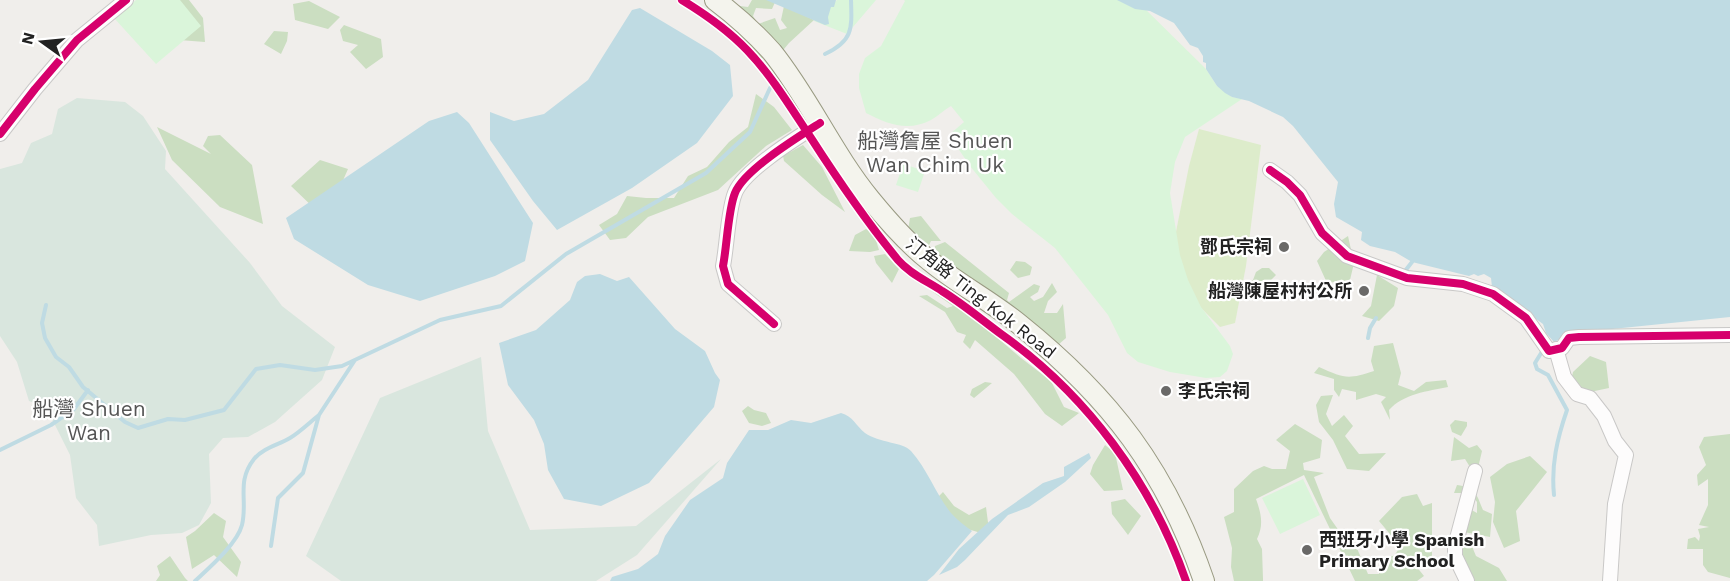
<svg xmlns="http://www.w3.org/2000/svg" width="1730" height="581" font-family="'Work Sans','Noto Sans TC',sans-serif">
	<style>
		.grass { fill: #ddeccb }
		.forest { fill: #cbdec1 }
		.wetland { fill: #d9e6de }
		.park { fill: #daf5da }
		.water { fill: #bfdbe3 }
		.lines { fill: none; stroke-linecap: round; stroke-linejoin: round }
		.stream { stroke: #bfdbe3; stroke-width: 4 }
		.street-casing { stroke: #c9c8c7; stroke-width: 16 }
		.secondary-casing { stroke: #999a82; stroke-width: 22 }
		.street { stroke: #fdfcfc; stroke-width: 14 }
		.secondary { stroke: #f4f4ed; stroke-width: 20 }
		.cycleway-casing { stroke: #fff; stroke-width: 11 }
		.cycleway { stroke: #d6006c; stroke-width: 8 }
		.poi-dot { fill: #6a6968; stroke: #fff; stroke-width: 2 }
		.labels { text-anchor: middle; stroke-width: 4.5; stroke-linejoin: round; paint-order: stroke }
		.poi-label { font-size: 18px; font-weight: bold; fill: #222; stroke: #fff; text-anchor: end }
		.street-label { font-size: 18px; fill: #222; stroke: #fff }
		.quarter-label { font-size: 21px; fill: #555; stroke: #fff }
	</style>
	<rect width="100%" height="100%" fill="#f0eeeb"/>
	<path class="grass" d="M1199,129L1261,145L1246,266L1235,323L1220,327L1186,293L1173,247L1189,166Z"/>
	<path class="forest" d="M158,0H189L203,18L205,42L179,40Z
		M730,0L740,6L748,7L752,0H776L772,9L756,8L753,16L758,24L775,18L780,30L787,28L781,20L784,6L814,20L789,43L774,61L757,57L732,26Z
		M309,1L340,17L328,29L295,20L293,4Z
		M344,25L381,39L383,57L366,69L350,52L358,45L343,41L340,30Z
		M274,31L288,32L287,41L281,54L264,44Z
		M756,94L774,107L792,130L766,146L718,190L648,217L626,238L610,240L599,225L617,214L627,196L646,198H674L688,176L707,167L729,142L748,127Z
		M157,127L211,154L203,146L208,136L220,135L252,165L263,224L220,207L172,160Z
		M803,145L822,167L845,212L822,195L784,161L783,156Z
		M320,160L348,169L337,194L316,210L291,186Z
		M921,216L941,241H931L924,256L907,236L910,218Z
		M866,229L874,234L879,250L870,252L849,251L855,235Z
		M1348,236L1354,263L1350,280L1327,283L1317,261L1324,252Z
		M945,242L1009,293L1007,300L1009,302L1034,284L1040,286L1038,292L1030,297L1034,301L1043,297L1052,283L1057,292L1048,301L1044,313H1057L1063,304L1066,338L1058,345L933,258L935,246Z
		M885,254L899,269L892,283L876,263L874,256Z
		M1016,261L1025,262L1032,267L1030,275L1018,278L1010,270Z
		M1262,268H1269L1276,275L1258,293L1251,292L1248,285L1253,280L1256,272Z
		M1377,275L1398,288L1394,306L1379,321L1362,316L1371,306Z
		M932,286L963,302L982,316L980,323L1021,358L1051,381L1064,407L1079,413L1062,426L1045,414L1014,374L975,340L970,349L963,342L966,335L957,332L945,312L919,296L927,295L947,308L953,306L930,290Z
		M1393,343L1401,373L1398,385L1414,391L1426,382L1446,380L1448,387C1428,391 1403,394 1389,410L1390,420L1381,402L1386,397L1376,394L1356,400V392L1342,389L1339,397L1334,390V379L1314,373L1319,367C1344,378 1347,380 1374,371L1371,361L1374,346Z
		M1590,356L1606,362L1609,388L1590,392L1569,390L1573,372Z
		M985,382L992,383L974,398L970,395L972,389Z
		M1333,395L1326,414L1332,426L1344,415L1353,426L1345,436L1359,454L1386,453L1369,471L1347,469L1333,440L1319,422L1316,405L1321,396Z
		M748,406L754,410L766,413L771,423L762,426L749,423L742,411Z
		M1455,420L1467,422V426L1461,436L1452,432L1450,425Z
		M1295,424L1322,440L1320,458L1303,463L1304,470L1324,473L1314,477L1330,518L1344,538L1356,546L1368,574H1379L1383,560L1395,555L1400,546L1379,521L1402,497L1417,494L1423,506L1432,503V559L1416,566L1424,576L1417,581H1355L1304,475L1256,499C1261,513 1264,525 1257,539L1262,549L1263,579V581H1234L1231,567L1232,548L1224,517L1234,512V489L1253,471L1264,466L1272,469H1286L1290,451L1276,440Z
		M1730,434V578L1708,572L1703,565V549H1687L1688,539L1695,537L1699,541L1700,536L1698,529L1709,527L1699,525L1708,505V479L1698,486L1697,475L1706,465L1699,447L1704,437Z
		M1454,437L1469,448L1477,445L1482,451L1478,468L1470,467L1465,459L1451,461Z
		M1105,445L1115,453L1123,490L1104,491L1090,474L1093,465Z
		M1530,456L1547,472L1516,511L1520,541L1504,548L1493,522L1495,502L1490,477L1507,464Z
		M1457,485C1476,488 1476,493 1483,510L1492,514L1490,537L1464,532L1466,507L1477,513V502L1470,493H1454Z
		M943,492L954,506L969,515L986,507L989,530L981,533L954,525L936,499Z
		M1125,499L1141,516L1128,535L1112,514L1111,502Z
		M214,513L226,521L223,537L241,562L237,577L214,555L192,569L186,537L195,531Z
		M1471,544L1476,556L1499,568L1507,581H1468L1456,560L1463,546Z
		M170,556L185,578L188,581H156L160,575L157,566Z"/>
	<path class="wetland" d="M77,98L125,102L143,116L166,151L165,169L250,263L282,306L335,347L322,380L275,422L248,437L223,438L209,454L211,503L199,525L182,533L151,535L99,546L97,525L76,498L70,455L46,407L29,401L17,362L0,336V169L22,163L31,143L52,134L58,109Z
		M481,357L488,431L530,530L636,526L721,459L637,555L596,581H341L306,556L380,398Z"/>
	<path class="park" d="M136,0H180L201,26L156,64L114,18Z
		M837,0H876L847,34L814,21Z
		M904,0H1136L1206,69L1217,86L1232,97L1242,99L1185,137L1175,162L1170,193L1180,255L1188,280L1201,307L1230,346L1233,354L1227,371L1220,377L1206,378L1170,372L1138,362L1127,353L1108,315L1055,248L1012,214L996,198L970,166L949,135L964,122L951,106C944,110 938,116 931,120C908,132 887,124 866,113L859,88V74L865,58L881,46L905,1Z
		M903,164L925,171L918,192L896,185Z
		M1303,479L1320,515L1280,534L1262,498Z"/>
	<path class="water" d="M766,0H839H836L834,7H831L828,17L829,24L825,25Z
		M1117,0H1730V317L1573,333L1554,342L1546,333L1543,324L1492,287L1491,278L1484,274L1478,276L1474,274L1469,276L1412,262L1395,252L1370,246L1361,240L1362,232L1336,217L1334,204L1338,182L1293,126L1283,117L1249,101L1232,97L1225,93L1217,86L1206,69V63L1203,62V56L1198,48L1190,45L1174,23L1150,11L1135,9Z
		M640,8L712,51L730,65L733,96L697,143L632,188L557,230L533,201L490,140V112L514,121L544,114L588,80L632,10Z
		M457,112L469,123L533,223L525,261L495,276L420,301L368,285L294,239L286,218L429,121Z
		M600,274L617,281L629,277L675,329L705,351L715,373L720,380L714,407L649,483L601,506L564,499L548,470L544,444L534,420L508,385L499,343L536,330L570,300L577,282L585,276Z
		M841,413C853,416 856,426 865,433C879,443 903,442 911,451C928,470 936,495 951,513C957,520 965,526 972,531L934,575L927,581H610L612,577L638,569L658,554L665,536L690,500L723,478L727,463L749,430H768L791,420L811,423Z
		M1089,453L1091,458L1065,482L1029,507L1008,515L965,560L957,567L939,575L959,549L992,519L1043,483L1064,476V467Z"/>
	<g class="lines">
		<path class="stream" d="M825,54C853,41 852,29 851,0
			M1405,271L1412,262
			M46,305L42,323L45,338L56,357L69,367L83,387L125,422L138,428L168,419L185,420L224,410L256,369L280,365L315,370L342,366L440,320L501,306L566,254L706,173L750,132L770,88
			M1368,338L1370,328L1376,318
			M1543,350L1535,363L1537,369L1548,375L1567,410C1557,439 1551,465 1554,495
			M0,450L51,425L74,409L88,390
			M271,546L278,498L303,473L319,415L355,360
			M195,581C209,568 237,544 242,525C248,500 236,482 254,459C263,448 278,445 290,438C300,432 309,423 319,415"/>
		<g class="street-casing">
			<path id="street" d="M0,134L35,89L77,40L126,0
				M1270,170L1287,182L1300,195L1322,233L1347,256L1407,278L1463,284L1493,294L1526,318L1549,351L1562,348L1569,338L1579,337L1730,335
				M774,324L728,284L723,266C727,246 728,210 735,193C744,170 798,137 820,123
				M1556,349L1564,377L1577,394L1590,398L1604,416L1615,441L1626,455L1615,504L1610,581
				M1467,581L1455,556V546L1475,471"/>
		</g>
		<g class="secondary-casing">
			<path id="secondary" d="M715,0C735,15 755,33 772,52C809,98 833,154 870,199C888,221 908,244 930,261C958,284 991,301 1019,324C1110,397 1166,470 1204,581"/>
		</g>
		<use href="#street" class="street"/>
		<use href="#secondary" class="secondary"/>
		<g class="cycleway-casing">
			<path id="cycleway" d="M682,0C705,14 728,30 747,50C772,76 791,108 811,138C838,180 866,221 898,260C910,274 927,281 942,291C963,304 982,320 1001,334C1086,394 1152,483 1186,581
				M0,134L35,89L77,40L126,0
				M1270,170L1287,182L1300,195L1322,233L1347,256L1407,278L1463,284L1493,294L1526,318L1549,351L1562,348L1569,338L1579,337L1730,335
				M774,324L728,284L723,266C727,246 728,210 735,193C744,170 798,137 820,123"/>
		</g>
		<use href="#cycleway" class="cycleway"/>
	</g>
	<g class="poi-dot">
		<circle cx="1284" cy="247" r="6"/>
		<circle cx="1364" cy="291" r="6"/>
		<circle cx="1166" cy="391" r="6"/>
		<circle cx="1307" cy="550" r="6"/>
	</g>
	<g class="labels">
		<g class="poi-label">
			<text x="1272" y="253">鄧氏宗祠</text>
			<text x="1352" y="297">船灣陳屋村村公所</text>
			<text x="1178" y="397" text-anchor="start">李氏宗祠</text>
			<text x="1319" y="546" text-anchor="start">西班牙小學 Spanish<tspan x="1319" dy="21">Primary School</tspan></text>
		</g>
		<g class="street-label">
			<text transform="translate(981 298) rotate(38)" y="6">汀角路 Ting Kok Road</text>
		</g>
		<g class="quarter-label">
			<text x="935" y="148">船灣詹屋 Shuen<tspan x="935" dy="24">Wan Chim Uk</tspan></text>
			<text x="89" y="416">船灣 Shuen<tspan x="89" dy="24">Wan</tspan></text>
		</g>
	</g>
	<g transform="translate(42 42) rotate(285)" stroke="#ffffff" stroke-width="4.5" paint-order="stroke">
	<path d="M0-4.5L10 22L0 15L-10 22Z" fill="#222222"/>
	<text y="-9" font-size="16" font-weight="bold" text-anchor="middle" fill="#222222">N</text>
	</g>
</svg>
